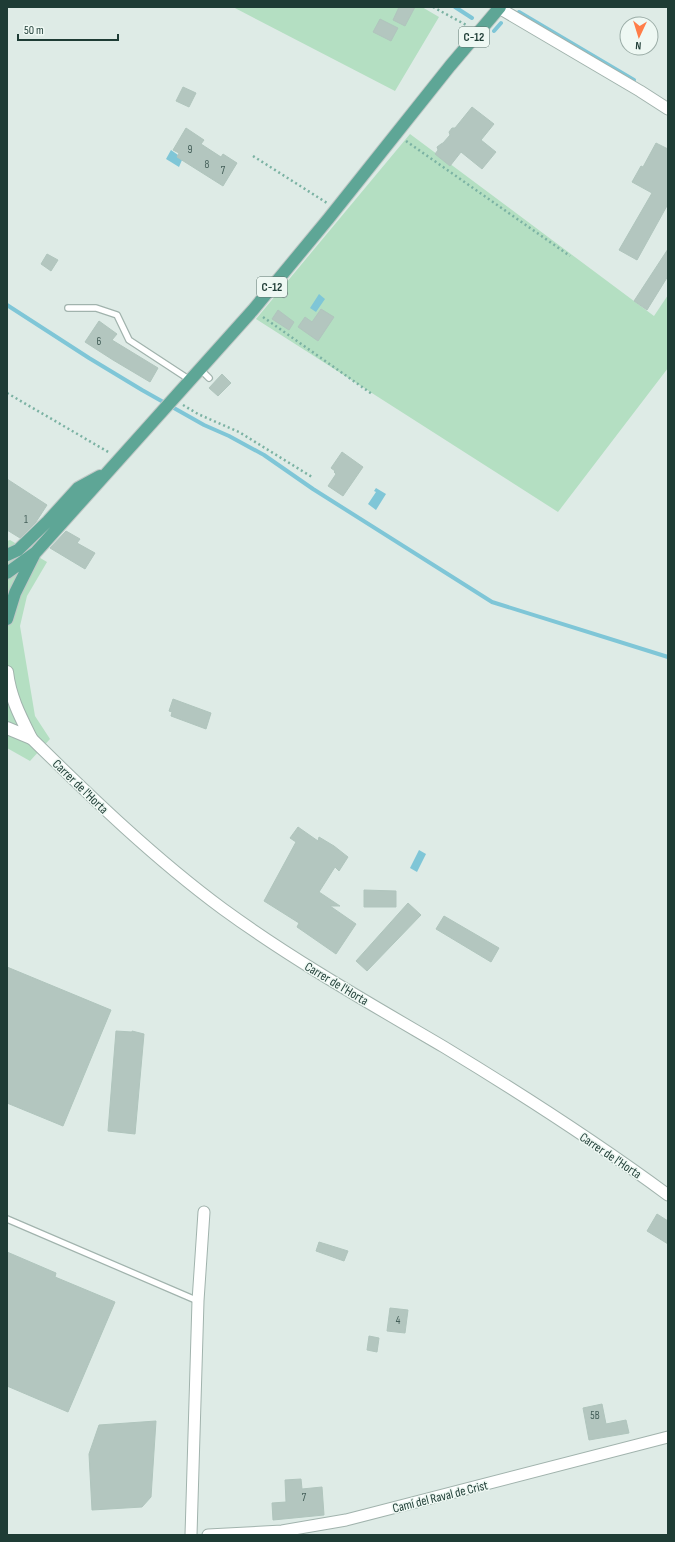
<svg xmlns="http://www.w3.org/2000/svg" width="675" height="1542" font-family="'Sofia Sans Condensed',sans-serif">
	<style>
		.green { fill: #b4dfc2 }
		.water { fill: #7fc6d7 }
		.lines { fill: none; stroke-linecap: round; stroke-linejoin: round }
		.stream { stroke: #7fc6d7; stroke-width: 4 }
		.building { fill: #b3c6bf; stroke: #b0c5bd }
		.service-casing { stroke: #a1b3ad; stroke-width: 8 }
		.minor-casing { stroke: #a1b3ad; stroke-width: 13 }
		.tertiary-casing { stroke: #a1b3ad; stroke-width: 14 }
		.primary-casing { stroke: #c0c8c6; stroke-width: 14 }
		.path { stroke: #7bb2a3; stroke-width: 2.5; stroke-dasharray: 2 3; stroke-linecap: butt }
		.service { stroke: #fff; stroke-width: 5.5 }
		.minor { stroke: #fff; stroke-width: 11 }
		.tertiary { stroke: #fff; stroke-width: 12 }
		.primary { stroke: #5ea696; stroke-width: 12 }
		.labels { text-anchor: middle; stroke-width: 3; stroke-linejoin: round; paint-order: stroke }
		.number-label { font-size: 11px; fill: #435e58 }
		.shield { fill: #eef8f3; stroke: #5c746e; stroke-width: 1 }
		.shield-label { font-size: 12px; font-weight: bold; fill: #1e3c35 }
		.street-label { font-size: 13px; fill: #1e3c35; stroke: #eef8f3 }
	</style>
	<rect width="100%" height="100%" fill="#deebe6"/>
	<path class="green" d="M233,7H422L439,17L395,91Z
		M410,134L654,316L668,295V368L558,512L256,319Z
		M10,540L47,562L27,596L20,626L35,716L50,739L30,761L7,748V541Z"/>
	<path class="water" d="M171,150L178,155L182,160L179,167L166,159Z
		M319,294L325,299L316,312L310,308Z
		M376,488L386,494L376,510L368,504L376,492L374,491Z
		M419,850L426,854L417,872L410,868Z"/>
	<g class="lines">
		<path class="stream" d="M455,7L472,18
			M519,12L634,80
			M494,31L501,23
			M7,305L89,358L142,390L204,425L229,436L264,455L313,489L492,602L668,657"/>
	</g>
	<path class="building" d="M399,7H415L405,26L393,20Z
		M380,19L398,28L391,41L373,32Z
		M183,87L196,93L189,107L176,101Z
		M472,107L494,124L481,140L496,152L482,169L461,152L450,166L435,154L438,150L437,147L441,144L443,143L450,135L449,132L452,128H455Z
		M186,128L204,140L201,144L221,157L223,154L237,163L223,186L177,157L179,153L173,150Z
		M656,143L668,149V204L637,260L619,250L652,193L632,182L641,166L643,167Z
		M668,249V276L647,310L634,301Z
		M47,254L58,260L51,271L41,264Z
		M321,309L334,317L318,341L298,327L305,317L312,322Z
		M278,310L294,322L289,330L272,319Z
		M99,321L117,334L112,340L158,368L150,382L113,360L85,342Z
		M222,374L231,383L218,396L209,388Z
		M342,452L363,467L343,496L328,486L336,474L334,472L335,471L331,468Z
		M7,479L47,505L36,522L20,538L7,530Z
		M66,531L80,539L77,543L95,553L85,569L50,548Z
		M173,699L211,713L206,729L171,716L172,712L169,711Z
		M298,827L318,841L319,837L334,846L348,857L339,871L335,867L319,892L340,906H330L356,924L336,954L297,927L299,923L264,901L296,842L290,838Z
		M364,890L396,891V907H364Z
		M408,903L421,915L367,971L356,961Z
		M444,916L499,948L491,962L436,929Z
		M7,967L111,1010L63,1126L7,1103Z
		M116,1031L132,1032V1031L144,1034L135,1134L108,1131Z
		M657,1214L668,1221V1244L647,1231Z
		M319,1242L348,1251L344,1261L316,1251Z
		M7,1252L56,1273L55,1277L115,1302L68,1412L7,1386Z
		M390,1308L408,1310L405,1333L387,1331Z
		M369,1336L379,1338L377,1352L367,1350Z
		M602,1404L606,1424L626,1420L629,1433L589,1440L583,1408Z
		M156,1421L151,1497L142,1507L92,1510L89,1454L99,1425Z
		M301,1479L302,1489L322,1487L324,1515L273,1520L272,1503L286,1502L285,1480Z"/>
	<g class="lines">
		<g class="service-casing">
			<path id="service" d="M274,285L284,294
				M68,308H96L117,315L129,340L190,380
				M200,369L209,378
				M7,1219L198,1301"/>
		</g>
		<g class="minor-casing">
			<path id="minor" d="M499,8L640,91L668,109
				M31,738C92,798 154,858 223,909C293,960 369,1003 444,1047C520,1093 596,1142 668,1195
				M191,1535L198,1301L204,1212
				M208,1535L282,1531L346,1520L668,1437"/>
		</g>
		<g class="tertiary-casing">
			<path id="tertiary" d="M7,672C10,697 20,716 31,738
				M7,728L31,738"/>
		</g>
		<g class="primary-casing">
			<path id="primary" d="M7,555L18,550L48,521L78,488L100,476
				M7,573L36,552L253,310L329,218L450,66L500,7
				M7,619L15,593L35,553"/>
		</g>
		<path class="path" d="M433,7L468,26
			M406,141L570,256
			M253,156L327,203
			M263,317L372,394
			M7,393L110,453
			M183,405L198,414L239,432L312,477"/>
		<use href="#service" class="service"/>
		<use href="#minor" class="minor"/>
		<use href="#tertiary" class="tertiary"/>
		<use href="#primary" class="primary"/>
	</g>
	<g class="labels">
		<g class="number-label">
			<text x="190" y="153">9</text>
			<text x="207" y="168">8</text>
			<text x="223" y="174">7</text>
			<text x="99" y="345">6</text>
			<text x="26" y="523">1</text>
			<text x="398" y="1324">4</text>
			<text x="595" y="1419">5B</text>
			<text x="304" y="1501">7</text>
		</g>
		<g class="shield">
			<rect x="459" y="27" width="30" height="20" rx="3"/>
			<rect x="257" y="277" width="30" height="20" rx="3"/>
		</g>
		<g class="shield-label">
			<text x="474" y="41">C-12</text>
			<text x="272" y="291">C-12</text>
		</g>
		<g class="street-label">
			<text transform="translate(81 786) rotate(44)" y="5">Carrer de l'Horta</text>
			<text transform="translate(337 983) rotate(31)" y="5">Carrer de l'Horta</text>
			<text transform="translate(611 1155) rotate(34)" y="5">Carrer de l'Horta</text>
			<text transform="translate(440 1496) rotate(-14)" y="5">Camí del Raval de Crist</text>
		</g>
	</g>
	<rect width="675" height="1542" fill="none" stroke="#1e3c35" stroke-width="16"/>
	<g transform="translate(639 36) rotate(184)"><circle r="19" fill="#eef8f3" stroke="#9bada7"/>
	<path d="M0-3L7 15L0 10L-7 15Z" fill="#ff7d48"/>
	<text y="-6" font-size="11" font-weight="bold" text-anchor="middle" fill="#1e3c35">N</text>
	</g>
	<path d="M18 34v6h100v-6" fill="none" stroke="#1e3c35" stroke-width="2"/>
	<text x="24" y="34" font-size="12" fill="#1e3c35" stroke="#eef8f3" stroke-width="3" paint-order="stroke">50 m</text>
</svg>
